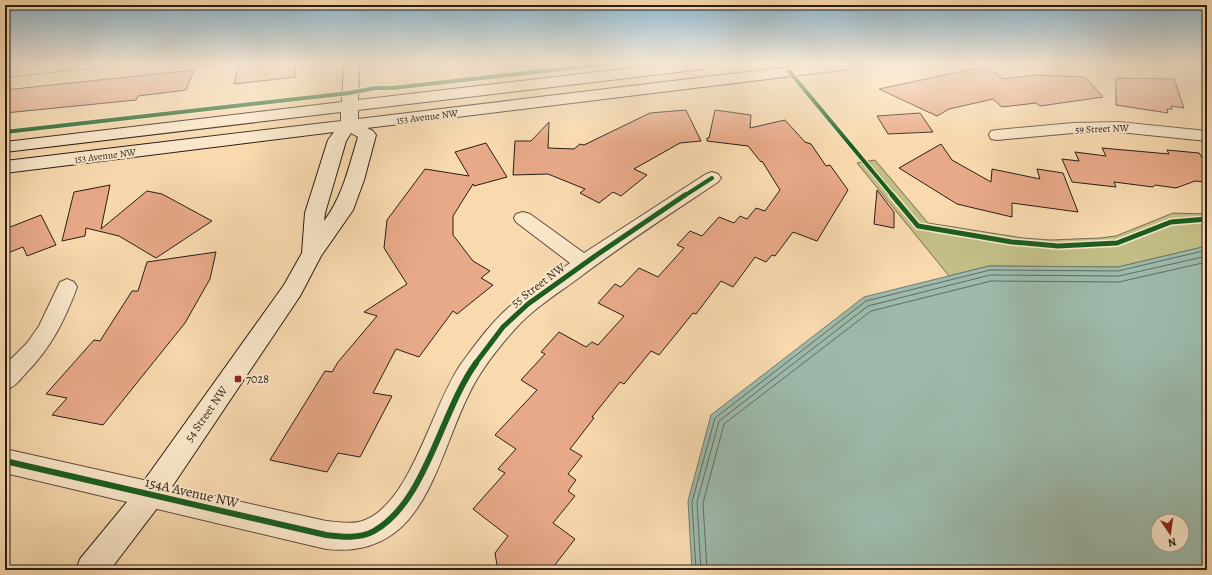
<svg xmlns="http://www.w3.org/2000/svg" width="1212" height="575" font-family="Alegreya,serif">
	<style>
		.green { fill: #c3be86; stroke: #766e4e }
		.water { fill: #9dbaac; stroke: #6e7c70; fill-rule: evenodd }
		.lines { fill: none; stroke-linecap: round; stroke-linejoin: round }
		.shore { stroke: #626c62; stroke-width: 1 }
		.building { fill: #e8a988; stroke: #281e17 }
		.street-casing { stroke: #5c4d3d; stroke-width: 2 }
		.secondary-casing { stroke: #281e17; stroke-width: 2 }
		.street { fill: #fae7ca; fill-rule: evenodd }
		.secondary { fill: #fae7ca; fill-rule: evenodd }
		.cycleway-far2-casing { stroke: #fae7ca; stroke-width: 6 }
		.cycleway-far1-casing { stroke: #fae7ca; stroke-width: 8 }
		.cycleway-casing { stroke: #fae7ca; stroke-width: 8 }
		.cycleway-far2 { stroke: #1b5e20; stroke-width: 4 }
		.cycleway-far1 { stroke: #1b5e20; stroke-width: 5 }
		.cycleway { stroke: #1b5e20; stroke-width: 6 }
		.poi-dot { fill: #8f2418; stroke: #fae7ca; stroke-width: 1.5 }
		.labels { text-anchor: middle; stroke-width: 4; stroke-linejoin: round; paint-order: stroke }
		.far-street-label { font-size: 10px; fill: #281e17; stroke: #fae7ca }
		.street-label { font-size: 12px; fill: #281e17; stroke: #fae7ca }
		.poi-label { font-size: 12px; fill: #281e17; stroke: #fae7ca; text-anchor: start }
		.near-street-label { font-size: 14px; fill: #281e17; stroke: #fae7ca }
	</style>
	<rect width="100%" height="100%" fill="#f8daae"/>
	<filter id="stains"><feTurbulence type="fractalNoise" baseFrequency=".005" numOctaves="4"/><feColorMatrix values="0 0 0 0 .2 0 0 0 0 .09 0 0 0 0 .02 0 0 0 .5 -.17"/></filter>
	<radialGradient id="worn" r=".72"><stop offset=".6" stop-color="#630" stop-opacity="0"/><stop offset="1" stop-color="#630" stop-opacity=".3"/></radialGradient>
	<path class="green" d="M875,160L928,223L1023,238L1051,240L1100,238L1116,236L1173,213L1207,214V246L1118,267L989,266L949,276L857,163Z"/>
	<path class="water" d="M1207,246V570H692L688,501L711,415L864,297L989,266L1118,267ZM1158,521H1182V545H1158Z"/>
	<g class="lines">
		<path class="shore" d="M696,570L692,502L715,418L866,301L990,270L1118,271L1207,250
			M701,570L697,502L719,421L868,306L990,275L1119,276L1207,256
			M707,570L703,503L724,424L871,311L991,281L1119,282L1207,262"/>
	</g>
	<path class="building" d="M239,64H295L296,77L234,84Z
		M987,66L1003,79L1036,75L1085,77L1103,97L1040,106L1036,103L1002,107L993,99L949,109L937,116L879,89Z
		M194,70L186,90L138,96L136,100L5,113V90Z
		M1116,78L1174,79L1184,108L1171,106L1172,109H1167L1168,113L1116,105Z
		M686,110L701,141L680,143L634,169L647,175L621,196L613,192L599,203L580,193L585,189L548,174L513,175L515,141H531L549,122L548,148L574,149L580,144L584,145L650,113Z
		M715,110L751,115L750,128L785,120L805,142L811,144L826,166L830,165L848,190L817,241L793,232L775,256L772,255L766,262L755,257L733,287L721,281L696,314L693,313L659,355L651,351L624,384L620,382L592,417L594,418L570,449L582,456L568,474L576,480L568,491L575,496L553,523L575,539L551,570H503L497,565L495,553L508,536L473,509L505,473L498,469L516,449L495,435L537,390L521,380L545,354L541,352L559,332L586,347L592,342L598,345L624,316L598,303L615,284L621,287L639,268L658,277L684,248L677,245L690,231L702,236L719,217L734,223L740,216L747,219L756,208L765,211L780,190L762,161L761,162L748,146L707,141V138H709Z
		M920,113L933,132L888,134L877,116Z
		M486,143L507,177L474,186L473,184L453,216V235L473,261L490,271L481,278L493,285L457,314L453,311L419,357L396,349L373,393L392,396L360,457L338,453L327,472L270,460L325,371L332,372L338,362L377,316L364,312L407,284L384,248L387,220L425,169L469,176L455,152Z
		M941,144L952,160L991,182L992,169L1040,179L1037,169L1063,173L1078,212L1012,203V217L978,209L957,204L899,168Z
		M1102,148L1169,154L1167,150L1199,153L1207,165V182L1195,181L1176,188L1155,185L1153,187L1114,182L1116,187L1072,182L1062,159L1079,161L1075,152L1106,156Z
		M110,185L101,229L147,191L162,194L212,221L156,258L119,236L86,228L85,236L62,241L74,192Z
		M877,190L894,212V228L874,224Z
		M41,215L56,245L27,256L23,247L5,254V229Z
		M216,252L210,279L185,323L103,425L52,415L67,398L46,394L94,340L100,341L132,291H138L147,262Z"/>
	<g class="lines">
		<g class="street-casing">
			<path id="street" d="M50,64H97L95,67L90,68L5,77V69Z
				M1119,122L1207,131V141L1119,132L1073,133L997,140L991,139L989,135L991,131L997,130L1073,123Z
				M712,172L718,174L721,178L718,182C670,214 622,245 576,280C555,295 532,310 515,329C497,349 479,372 468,396C435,463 424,560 326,549L5,473V449L326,521C338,522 354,525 365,520C412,501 432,405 461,364C475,345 490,324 508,308C527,292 549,278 570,263L516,222L514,218L516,214L523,212L530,214L584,253L706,174Z
				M67,279L74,282L77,287C65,320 51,348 26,373C19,381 15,387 5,390V365L27,343L39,326L60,282Z"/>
		</g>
		<g class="secondary-casing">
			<path id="secondary" d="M344,64H359L358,100L666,64H711L708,67L703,69L358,110V119L813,64H857L854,67L849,69L367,128L373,131L376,135L364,180L353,210L321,256L300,296L161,503L110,570H76L80,559L141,485L284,285L302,253L305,213L328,140L334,132L5,173V161L341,121V112L5,152V142L342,102ZM351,133L358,137C349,166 343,196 324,221L325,213L346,141Z"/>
		</g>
		<use href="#street" class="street"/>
		<use href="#secondary" class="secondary"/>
		<g class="cycleway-far2-casing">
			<path id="cycleway-far2" d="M789,71L893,196
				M5,132L349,93L375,88H392L606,64
				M684,196L712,178"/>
		</g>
		<g class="cycleway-far1-casing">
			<path id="cycleway-far1" d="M892,195L918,226L1012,242L1058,246L1117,243L1171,222L1207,219
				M475,364L503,327L528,304L598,254L685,195"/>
		</g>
		<g class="cycleway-casing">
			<path id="cycleway" d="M5,461L326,535C341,537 360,539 374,531C426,502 441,411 476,363"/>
		</g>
		<use href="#cycleway-far2" class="cycleway-far2"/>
		<use href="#cycleway-far1" class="cycleway-far1"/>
		<use href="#cycleway" class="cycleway"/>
	</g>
	<linearGradient id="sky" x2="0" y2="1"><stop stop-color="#8ab6d0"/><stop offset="0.44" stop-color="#fceedb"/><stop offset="1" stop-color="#fceedb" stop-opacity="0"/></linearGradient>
	<rect width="1212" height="144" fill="url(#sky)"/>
	<rect class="poi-dot" x="234" y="375" width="8" height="8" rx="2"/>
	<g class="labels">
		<g class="far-street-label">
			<text transform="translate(427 116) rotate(-7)" y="4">153 Avenue NW</text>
			<text transform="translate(1102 128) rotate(-2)" y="4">59 Street NW</text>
			<text transform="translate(105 155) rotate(-7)" y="4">153 Avenue NW</text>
		</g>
		<g class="street-label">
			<text transform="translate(538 285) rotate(-37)" y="4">55 Street NW</text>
			<text transform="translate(206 414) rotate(-55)" y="4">54 Street NW</text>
		</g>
		<g class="poi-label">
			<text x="246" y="383">7028</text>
		</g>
		<g class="near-street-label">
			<text transform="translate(192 492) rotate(13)" y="5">154A Avenue NW</text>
		</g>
	</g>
	<rect width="1212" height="575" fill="none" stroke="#f8daae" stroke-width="20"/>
	<rect x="6" y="6" width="1200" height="563" fill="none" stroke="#281e17" stroke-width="2"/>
	<rect x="10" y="10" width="1192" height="555" fill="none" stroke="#281e17"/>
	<g transform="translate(1170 533) rotate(167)"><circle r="19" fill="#fae7ca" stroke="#a69782"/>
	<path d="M0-3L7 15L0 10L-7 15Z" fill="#8f2418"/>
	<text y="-6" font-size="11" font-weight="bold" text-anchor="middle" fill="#281e17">N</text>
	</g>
	<rect width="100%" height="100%" filter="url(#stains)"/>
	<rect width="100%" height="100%" fill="url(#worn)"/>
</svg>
